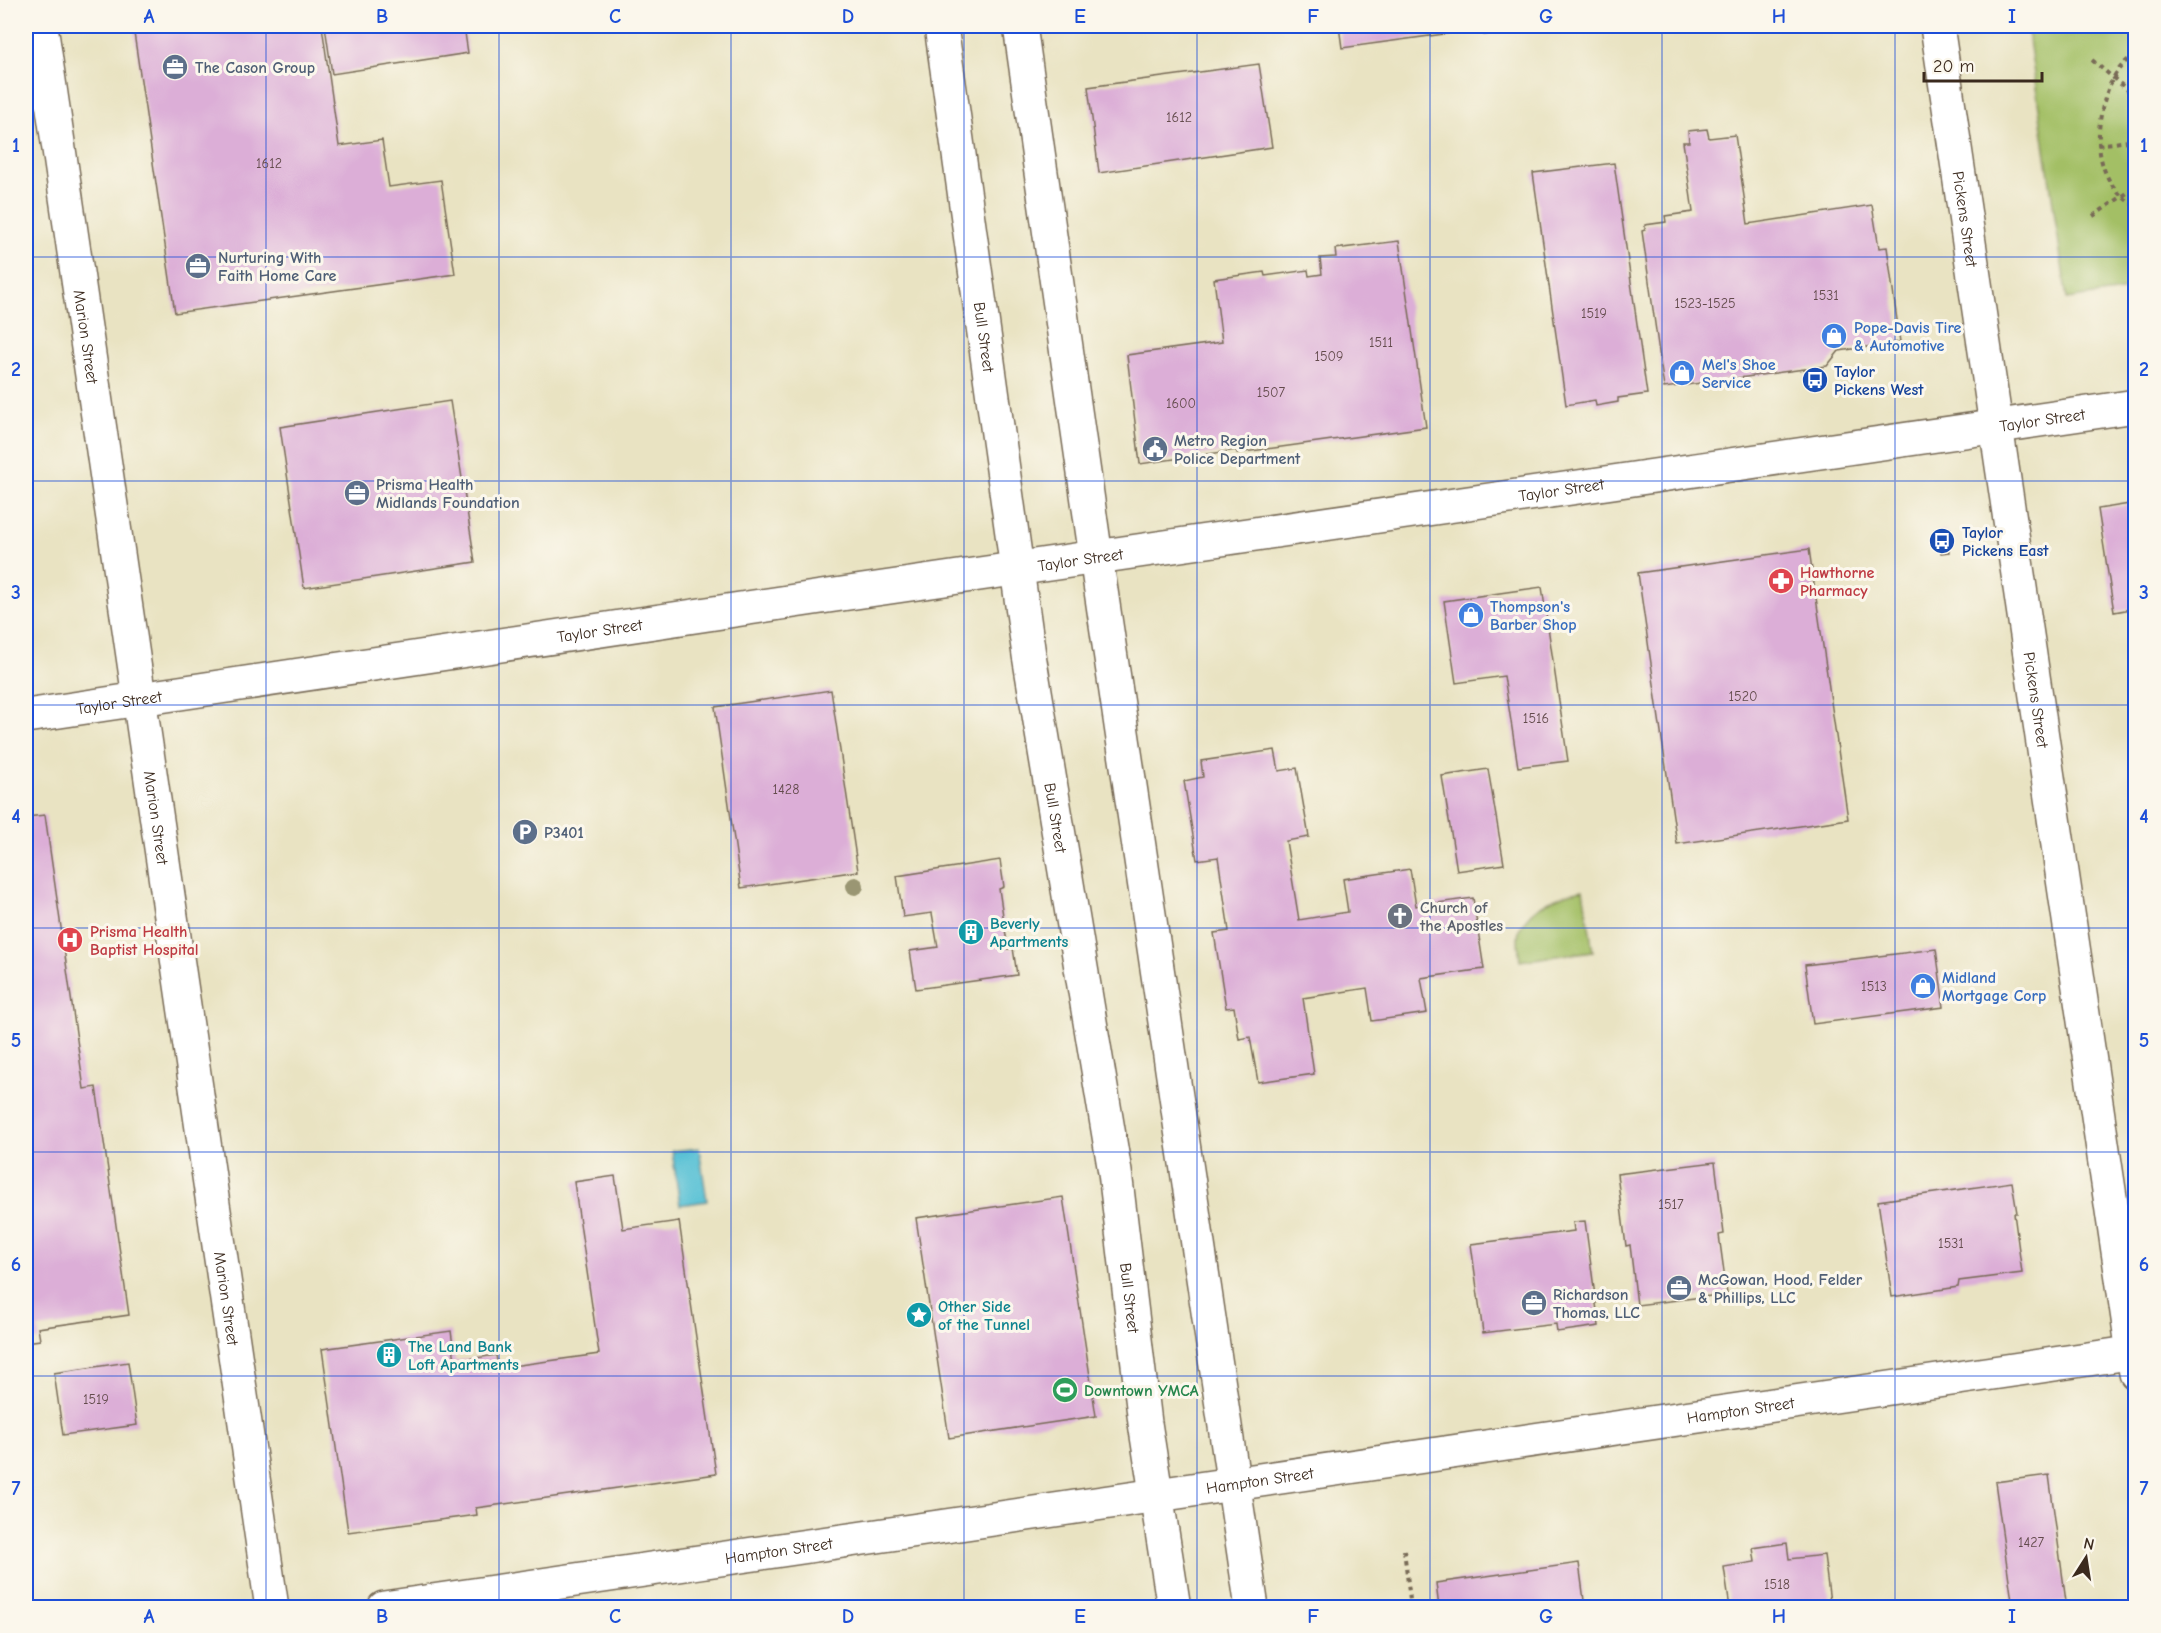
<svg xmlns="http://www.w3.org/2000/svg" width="2161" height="1633" font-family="'Comic Neue',sans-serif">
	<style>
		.green { fill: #a3bf65; stroke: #6f7442; stroke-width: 1.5 }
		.water { fill: #58c1d5; stroke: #4a767a; stroke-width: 1.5 }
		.building { fill: #dcaed7 }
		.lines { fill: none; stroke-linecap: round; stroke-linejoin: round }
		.secondary-casing { stroke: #786b57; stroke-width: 36 }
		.primary-casing { stroke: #786b57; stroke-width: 36 }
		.path { stroke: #786b57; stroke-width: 4; stroke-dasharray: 4.5 4.5; stroke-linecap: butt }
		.secondary { stroke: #fff; stroke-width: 33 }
		.primary { stroke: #fff; stroke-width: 33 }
		.tree { fill: #9a9673 }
		.grid { fill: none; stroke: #1d4ed8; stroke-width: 1.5; stroke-opacity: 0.55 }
		.labels { text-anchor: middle; stroke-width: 6; stroke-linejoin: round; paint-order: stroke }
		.number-label { font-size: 14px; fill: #634b4c }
		.service-label { font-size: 16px; font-weight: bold; fill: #4e5e75; stroke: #fbf7ec; text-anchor: start }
		.street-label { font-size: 16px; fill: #3b2a1e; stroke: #fbf7ec }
		.shop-label { font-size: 16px; font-weight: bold; fill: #366cbe; stroke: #fbf7ec; text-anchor: start }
		.transit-label { font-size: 16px; font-weight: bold; fill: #164399; stroke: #fbf7ec; text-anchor: start }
		.health-label { font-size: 16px; font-weight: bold; fill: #be3a42; stroke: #fbf7ec; text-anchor: start }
		.worship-label { font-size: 16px; font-weight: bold; fill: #5b616d; stroke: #fbf7ec; text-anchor: start }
		.culture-label { font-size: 16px; font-weight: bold; fill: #0d838f; stroke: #fbf7ec; text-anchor: start }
		.leisure-label { font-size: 16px; font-weight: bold; fill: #27864d; stroke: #fbf7ec; text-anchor: start }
		.neatline { fill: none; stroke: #1d4ed8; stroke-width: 2 }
		.grid-label { font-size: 20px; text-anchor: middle; font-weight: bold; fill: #1d4ed8 }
	</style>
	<rect width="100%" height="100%" fill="#fbf7ec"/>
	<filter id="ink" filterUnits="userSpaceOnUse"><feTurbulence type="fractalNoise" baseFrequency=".0167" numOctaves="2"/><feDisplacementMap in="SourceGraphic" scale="12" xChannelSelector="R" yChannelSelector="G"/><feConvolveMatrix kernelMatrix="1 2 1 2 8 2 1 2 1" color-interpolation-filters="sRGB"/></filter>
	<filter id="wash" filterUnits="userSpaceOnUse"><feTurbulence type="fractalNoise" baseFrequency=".008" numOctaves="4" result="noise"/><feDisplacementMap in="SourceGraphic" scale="24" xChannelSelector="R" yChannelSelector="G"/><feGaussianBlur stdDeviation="1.35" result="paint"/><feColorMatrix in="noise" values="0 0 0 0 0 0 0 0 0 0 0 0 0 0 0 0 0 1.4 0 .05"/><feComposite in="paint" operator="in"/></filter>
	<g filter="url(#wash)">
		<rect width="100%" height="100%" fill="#e9e3c2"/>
		<path class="green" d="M2027,26H2135V289L2067,299Z
			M1583,890L1593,951L1520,961C1519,951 1516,937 1520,928C1531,906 1560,894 1583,890Z"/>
		<path class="water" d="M699,1148L707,1201L680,1205L672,1151Z"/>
		<g id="blocks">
			<path class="building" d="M133,26H322L339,146L382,140L389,187L441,180L455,274L175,313Z
				M325,26H474L475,32L465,33L468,53L332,74Z
				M1339,26H1450L1451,33L1342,48Z
				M1483,26H1538V27L1484,35Z
				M1259,64L1272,147L1099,173L1088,87Z
				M1707,129L1709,138L1735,135L1748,224L1872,205L1879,248L1887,247L1900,342L1839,351L1827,366L1664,388L1642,231L1645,230V225L1666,222L1665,216L1693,212L1683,142H1689L1688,131Z
				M1614,163L1647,394L1618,398V402L1596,406L1595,400L1566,405L1533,173Z
				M1399,241L1426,427L1237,453L1236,450L1140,464L1127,355L1222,342L1214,279L1264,272L1265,276L1308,270L1309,276L1322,274L1320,258L1336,257L1335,249Z
				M450,401L475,562L304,588L280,427Z
				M2136,503V608L2114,612L2098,509Z
				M1946,531L1949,552L1941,553L1937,532Z
				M1809,549L1848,819L1677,844L1638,573Z
				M1542,587L1568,761L1518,767L1504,676L1456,683L1444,601Z
				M831,690L858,871L741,888L715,707Z
				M1275,750L1279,771L1297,768L1309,837L1286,841L1299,920L1348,912L1343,879L1410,869L1416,906L1473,898L1484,969L1421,978L1427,1013L1372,1021L1367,988L1303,998L1314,1074L1258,1082L1250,1037L1239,1039L1234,1007L1226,1008L1214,933L1229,931L1218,857L1197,860L1184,781L1203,777L1201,761Z
				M1488,769L1504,864L1457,871L1442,776Z
				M45,815L84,1089L96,1087L129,1315L38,1328L40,1340L26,1342V817Z
				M1000,860L1004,887L999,889L1008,949L1013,948L1017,975L916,989L910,951L938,947L932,913L903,917L897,876Z
				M1936,949L1944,1007L1813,1024L1805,965Z
				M1715,1162L1724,1234L1719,1235L1727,1294L1637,1305L1630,1245L1626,1246L1617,1174Z
				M615,1176L623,1229L679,1221L716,1474L476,1508L477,1515L348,1532L322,1349L451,1331L455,1361L496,1355L498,1368L599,1354L574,1182Z
				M2012,1182L2017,1213H2014L2022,1273L1959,1281L1958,1287L1892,1297L1878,1201Z
				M1063,1197L1096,1416L949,1438L916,1218Z
				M1585,1221L1599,1326L1557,1332L1556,1324L1483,1333L1471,1244L1574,1231L1573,1222Z
				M128,1362L137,1425L63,1435L54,1373Z
				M2049,1475L2066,1602L2013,1608L1995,1482Z
				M1787,1543L1789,1559L1824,1555L1830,1602L1840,1604V1608H1730L1724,1567L1755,1562L1753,1548Z
				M1579,1563L1585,1608H1439L1436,1583Z"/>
		</g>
	</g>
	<g filter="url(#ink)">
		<use href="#blocks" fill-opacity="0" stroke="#786b57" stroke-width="1.5"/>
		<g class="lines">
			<g class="secondary-casing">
				<g id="secondary">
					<path id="s1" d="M41,26L272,1608"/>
					<path id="s2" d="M1937,26L2136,1373"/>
					<path id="s3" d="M26,716L828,596L2136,406"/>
					<path id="s4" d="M384,1608L2136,1352"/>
				</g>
			</g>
			<g class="primary-casing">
				<g id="primary">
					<path id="s5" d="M941,26L1029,655L1115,1172L1145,1423L1174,1608"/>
					<path d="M1020,26L1096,557L1252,1608"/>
				</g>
			</g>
			<path class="path" d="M2076,26L2077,30L2110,26
				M2136,55C2120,62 2111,80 2106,95C2093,135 2095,184 2136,206
				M2092,60L2136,97
				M2098,145L2136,140
				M2093,216L2136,187
				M1404,1550L1411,1608"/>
			<use href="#secondary" class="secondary"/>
			<use href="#primary" class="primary"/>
		</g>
		<circle class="tree" cx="855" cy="886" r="9"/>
	</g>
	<path class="grid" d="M266,26V1608M499,26V1608M731,26V1608M964,26V1608M1197,26V1608M1430,26V1608M1662,26V1608M1895,26V1608M26,257H2136M26,481H2136M26,705H2136M26,928H2136M26,1152H2136M26,1376H2136"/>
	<defs>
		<g id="office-disc" transform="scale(1.35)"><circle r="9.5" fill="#5c6f8a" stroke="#fbf7ec"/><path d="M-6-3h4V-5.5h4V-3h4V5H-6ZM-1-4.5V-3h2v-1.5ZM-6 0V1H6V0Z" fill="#fff"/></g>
		<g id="shop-disc" transform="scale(1.35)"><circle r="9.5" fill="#3f7fe0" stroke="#fbf7ec"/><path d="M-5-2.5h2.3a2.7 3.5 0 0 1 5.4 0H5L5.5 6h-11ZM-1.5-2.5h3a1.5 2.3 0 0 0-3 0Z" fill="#fff"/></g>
		<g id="bus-disc" transform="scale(1.35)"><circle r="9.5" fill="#1a4fb4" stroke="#fbf7ec"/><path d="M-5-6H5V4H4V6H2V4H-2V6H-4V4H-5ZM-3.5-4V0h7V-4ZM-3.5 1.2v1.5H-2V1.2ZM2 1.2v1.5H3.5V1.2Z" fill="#fff"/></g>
		<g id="civic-disc" transform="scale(1.35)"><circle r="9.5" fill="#5c6f8a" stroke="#fbf7ec"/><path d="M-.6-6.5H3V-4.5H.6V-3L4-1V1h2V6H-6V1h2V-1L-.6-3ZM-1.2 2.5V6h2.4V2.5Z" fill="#fff"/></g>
		<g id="pharmacy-disc" transform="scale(1.35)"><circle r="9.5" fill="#e0444e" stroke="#fbf7ec"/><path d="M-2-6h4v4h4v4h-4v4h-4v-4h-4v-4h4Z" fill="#fff"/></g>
		<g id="parking-disc" transform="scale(1.35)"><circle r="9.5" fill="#5c6f8a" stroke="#fbf7ec"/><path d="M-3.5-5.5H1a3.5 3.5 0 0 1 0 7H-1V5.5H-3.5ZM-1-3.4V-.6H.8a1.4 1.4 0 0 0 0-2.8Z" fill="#fff"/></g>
		<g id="church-disc" transform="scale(1.35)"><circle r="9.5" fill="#6b7280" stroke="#fbf7ec"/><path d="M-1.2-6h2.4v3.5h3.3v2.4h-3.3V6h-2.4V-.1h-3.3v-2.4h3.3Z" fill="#fff"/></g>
		<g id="building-disc" transform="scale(1.35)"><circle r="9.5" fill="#0f9aa8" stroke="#fbf7ec"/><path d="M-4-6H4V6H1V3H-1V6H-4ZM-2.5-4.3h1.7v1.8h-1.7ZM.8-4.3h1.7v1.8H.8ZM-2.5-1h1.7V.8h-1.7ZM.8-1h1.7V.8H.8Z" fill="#fff"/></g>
		<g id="hospital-disc" transform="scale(1.35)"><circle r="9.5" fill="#e0444e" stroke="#fbf7ec"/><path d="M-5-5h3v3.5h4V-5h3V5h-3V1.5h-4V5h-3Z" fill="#fff"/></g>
		<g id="sight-disc" transform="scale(1.35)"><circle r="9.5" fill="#0f9aa8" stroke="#fbf7ec"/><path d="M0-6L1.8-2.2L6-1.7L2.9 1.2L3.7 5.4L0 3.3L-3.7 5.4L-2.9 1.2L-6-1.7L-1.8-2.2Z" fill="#fff"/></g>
		<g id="stadium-disc" transform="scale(1.35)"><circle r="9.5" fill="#2e9e5b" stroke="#fbf7ec"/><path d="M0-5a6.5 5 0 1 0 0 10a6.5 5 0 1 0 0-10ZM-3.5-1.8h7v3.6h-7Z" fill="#fff"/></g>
	</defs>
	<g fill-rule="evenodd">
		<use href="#office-disc" x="175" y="67"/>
		<use href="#office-disc" x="198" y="266"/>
		<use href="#shop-disc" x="1834" y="336"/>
		<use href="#shop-disc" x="1682" y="373"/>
		<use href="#bus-disc" x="1815" y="380"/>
		<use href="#civic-disc" x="1155" y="449"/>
		<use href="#office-disc" x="357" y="493"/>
		<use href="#bus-disc" x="1942" y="541"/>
		<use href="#pharmacy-disc" x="1781" y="581"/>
		<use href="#shop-disc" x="1471" y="615"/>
		<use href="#parking-disc" x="525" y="832"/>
		<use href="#church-disc" x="1400" y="916"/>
		<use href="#building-disc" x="971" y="932"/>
		<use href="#hospital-disc" x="70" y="940"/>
		<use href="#shop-disc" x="1923" y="986"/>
		<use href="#office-disc" x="1679" y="1288"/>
		<use href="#office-disc" x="1534" y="1303"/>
		<use href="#sight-disc" x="919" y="1315"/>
		<use href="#building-disc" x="389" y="1355"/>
		<use href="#stadium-disc" x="1065" y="1390"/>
	</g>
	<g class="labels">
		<g class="number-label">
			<text x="1179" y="122">1612</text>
			<text x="269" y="168">1612</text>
			<text x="1826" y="300">1531</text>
			<text x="1705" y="308">1523-1525</text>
			<text x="1594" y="318">1519</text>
			<text x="1381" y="347">1511</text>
			<text x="1329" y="361">1509</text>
			<text x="1271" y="397">1507</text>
			<text x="1181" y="408">1600</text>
			<text x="1743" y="701">1520</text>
			<text x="1536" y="723">1516</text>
			<text x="786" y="794">1428</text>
			<text x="1874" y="991">1513</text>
			<text x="1671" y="1209">1517</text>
			<text x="1951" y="1248">1531</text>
			<text x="96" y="1404">1519</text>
			<text x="2031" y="1547">1427</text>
			<text x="1777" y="1589">1518</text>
		</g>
		<g class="service-label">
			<text x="195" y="73">The Cason Group</text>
			<text x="218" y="263">Nurturing With<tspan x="218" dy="18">Faith Home Care</tspan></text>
			<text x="1174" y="446">Metro Region<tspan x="1174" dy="18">Police Department</tspan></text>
			<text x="376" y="490">Prisma Health<tspan x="376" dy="18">Midlands Foundation</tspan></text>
			<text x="544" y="838">P3401</text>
			<text x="1698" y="1285">McGowan, Hood, Felder<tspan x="1698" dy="18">&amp; Phillips, LLC</tspan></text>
			<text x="1553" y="1300">Richardson<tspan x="1553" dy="18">Thomas, LLC</tspan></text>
		</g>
		<g class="street-label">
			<text dy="6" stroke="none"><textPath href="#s2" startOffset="195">Pickens Street</textPath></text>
			<text dy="6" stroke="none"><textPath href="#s1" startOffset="314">Marion Street</textPath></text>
			<text dy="6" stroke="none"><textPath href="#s5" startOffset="314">Bull Street</textPath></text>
			<text dy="6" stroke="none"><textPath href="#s3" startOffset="2038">Taylor Street</textPath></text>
			<text dy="6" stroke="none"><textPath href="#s3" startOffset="1552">Taylor Street</textPath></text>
			<text dy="6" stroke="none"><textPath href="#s3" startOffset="1066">Taylor Street</textPath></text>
			<text dy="6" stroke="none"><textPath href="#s3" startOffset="580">Taylor Street</textPath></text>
			<text dy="6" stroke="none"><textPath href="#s2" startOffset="681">Pickens Street</textPath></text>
			<text dy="6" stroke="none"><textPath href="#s3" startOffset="94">Taylor Street</textPath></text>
			<text dy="6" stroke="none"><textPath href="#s1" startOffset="800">Marion Street</textPath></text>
			<text dy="6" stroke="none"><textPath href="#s5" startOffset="800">Bull Street</textPath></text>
			<text dy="6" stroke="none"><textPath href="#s1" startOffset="1286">Marion Street</textPath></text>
			<text dy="6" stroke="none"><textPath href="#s5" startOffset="1286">Bull Street</textPath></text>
			<text dy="6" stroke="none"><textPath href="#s4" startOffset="1371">Hampton Street</textPath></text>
			<text dy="6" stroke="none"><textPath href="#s4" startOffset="885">Hampton Street</textPath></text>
			<text dy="6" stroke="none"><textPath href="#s4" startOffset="399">Hampton Street</textPath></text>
		</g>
		<g class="shop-label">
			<text x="1854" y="333">Pope-Davis Tire<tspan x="1854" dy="18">&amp; Automotive</tspan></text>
			<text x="1702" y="370">Mel's Shoe<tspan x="1702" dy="18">Service</tspan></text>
			<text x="1490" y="612">Thompson's<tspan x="1490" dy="18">Barber Shop</tspan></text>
			<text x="1942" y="983">Midland<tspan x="1942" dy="18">Mortgage Corp</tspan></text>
		</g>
		<g class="transit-label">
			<text x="1834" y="377">Taylor<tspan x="1834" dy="18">Pickens West</tspan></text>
			<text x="1962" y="538">Taylor<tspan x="1962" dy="18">Pickens East</tspan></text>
		</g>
		<g class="health-label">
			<text x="1800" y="578">Hawthorne<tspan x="1800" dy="18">Pharmacy</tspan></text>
			<text x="90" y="937">Prisma Health<tspan x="90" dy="18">Baptist Hospital</tspan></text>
		</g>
		<g class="worship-label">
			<text x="1420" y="913">Church of<tspan x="1420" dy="18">the Apostles</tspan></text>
		</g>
		<g class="culture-label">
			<text x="990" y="929">Beverly<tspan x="990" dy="18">Apartments</tspan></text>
			<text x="938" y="1312">Other Side<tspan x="938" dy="18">of the Tunnel</tspan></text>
			<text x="408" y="1352">The Land Bank<tspan x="408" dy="18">Loft Apartments</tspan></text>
		</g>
		<g class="leisure-label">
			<text x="1084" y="1396">Downtown YMCA</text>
		</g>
	</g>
	<rect width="2161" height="1633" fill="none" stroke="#fbf7ec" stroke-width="66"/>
	<g transform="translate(2086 1558) rotate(12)" stroke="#fbf7ec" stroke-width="4.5" paint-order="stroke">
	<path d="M0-4.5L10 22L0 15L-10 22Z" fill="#3b2a1e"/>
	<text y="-9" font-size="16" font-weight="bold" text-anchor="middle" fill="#3b2a1e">N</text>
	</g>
	<path d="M1924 72v9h118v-9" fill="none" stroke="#3b2a1e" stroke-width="3"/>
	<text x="1933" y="72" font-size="18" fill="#3b2a1e" stroke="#fbf7ec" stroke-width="4.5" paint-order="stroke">20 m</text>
	<rect x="33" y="33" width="2095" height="1567" class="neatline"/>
	<g class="grid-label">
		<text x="149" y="23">A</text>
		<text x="382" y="23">B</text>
		<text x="615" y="23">C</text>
		<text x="848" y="23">D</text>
		<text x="1080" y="23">E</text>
		<text x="1313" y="23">F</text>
		<text x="1546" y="23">G</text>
		<text x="1779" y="23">H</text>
		<text x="2012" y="23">I</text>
		<text x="16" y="152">1</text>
		<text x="2144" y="152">1</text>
		<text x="16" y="376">2</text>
		<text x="2144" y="376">2</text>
		<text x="16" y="599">3</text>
		<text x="2144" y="599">3</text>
		<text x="16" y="823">4</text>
		<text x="2144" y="823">4</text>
		<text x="16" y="1047">5</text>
		<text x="2144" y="1047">5</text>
		<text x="16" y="1271">6</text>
		<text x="2144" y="1271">6</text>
		<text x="16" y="1495">7</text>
		<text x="2144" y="1495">7</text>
		<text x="149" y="1623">A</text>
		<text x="382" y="1623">B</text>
		<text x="615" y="1623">C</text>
		<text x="848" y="1623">D</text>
		<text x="1080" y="1623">E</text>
		<text x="1313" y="1623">F</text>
		<text x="1546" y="1623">G</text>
		<text x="1779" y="1623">H</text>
		<text x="2012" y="1623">I</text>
	</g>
</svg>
